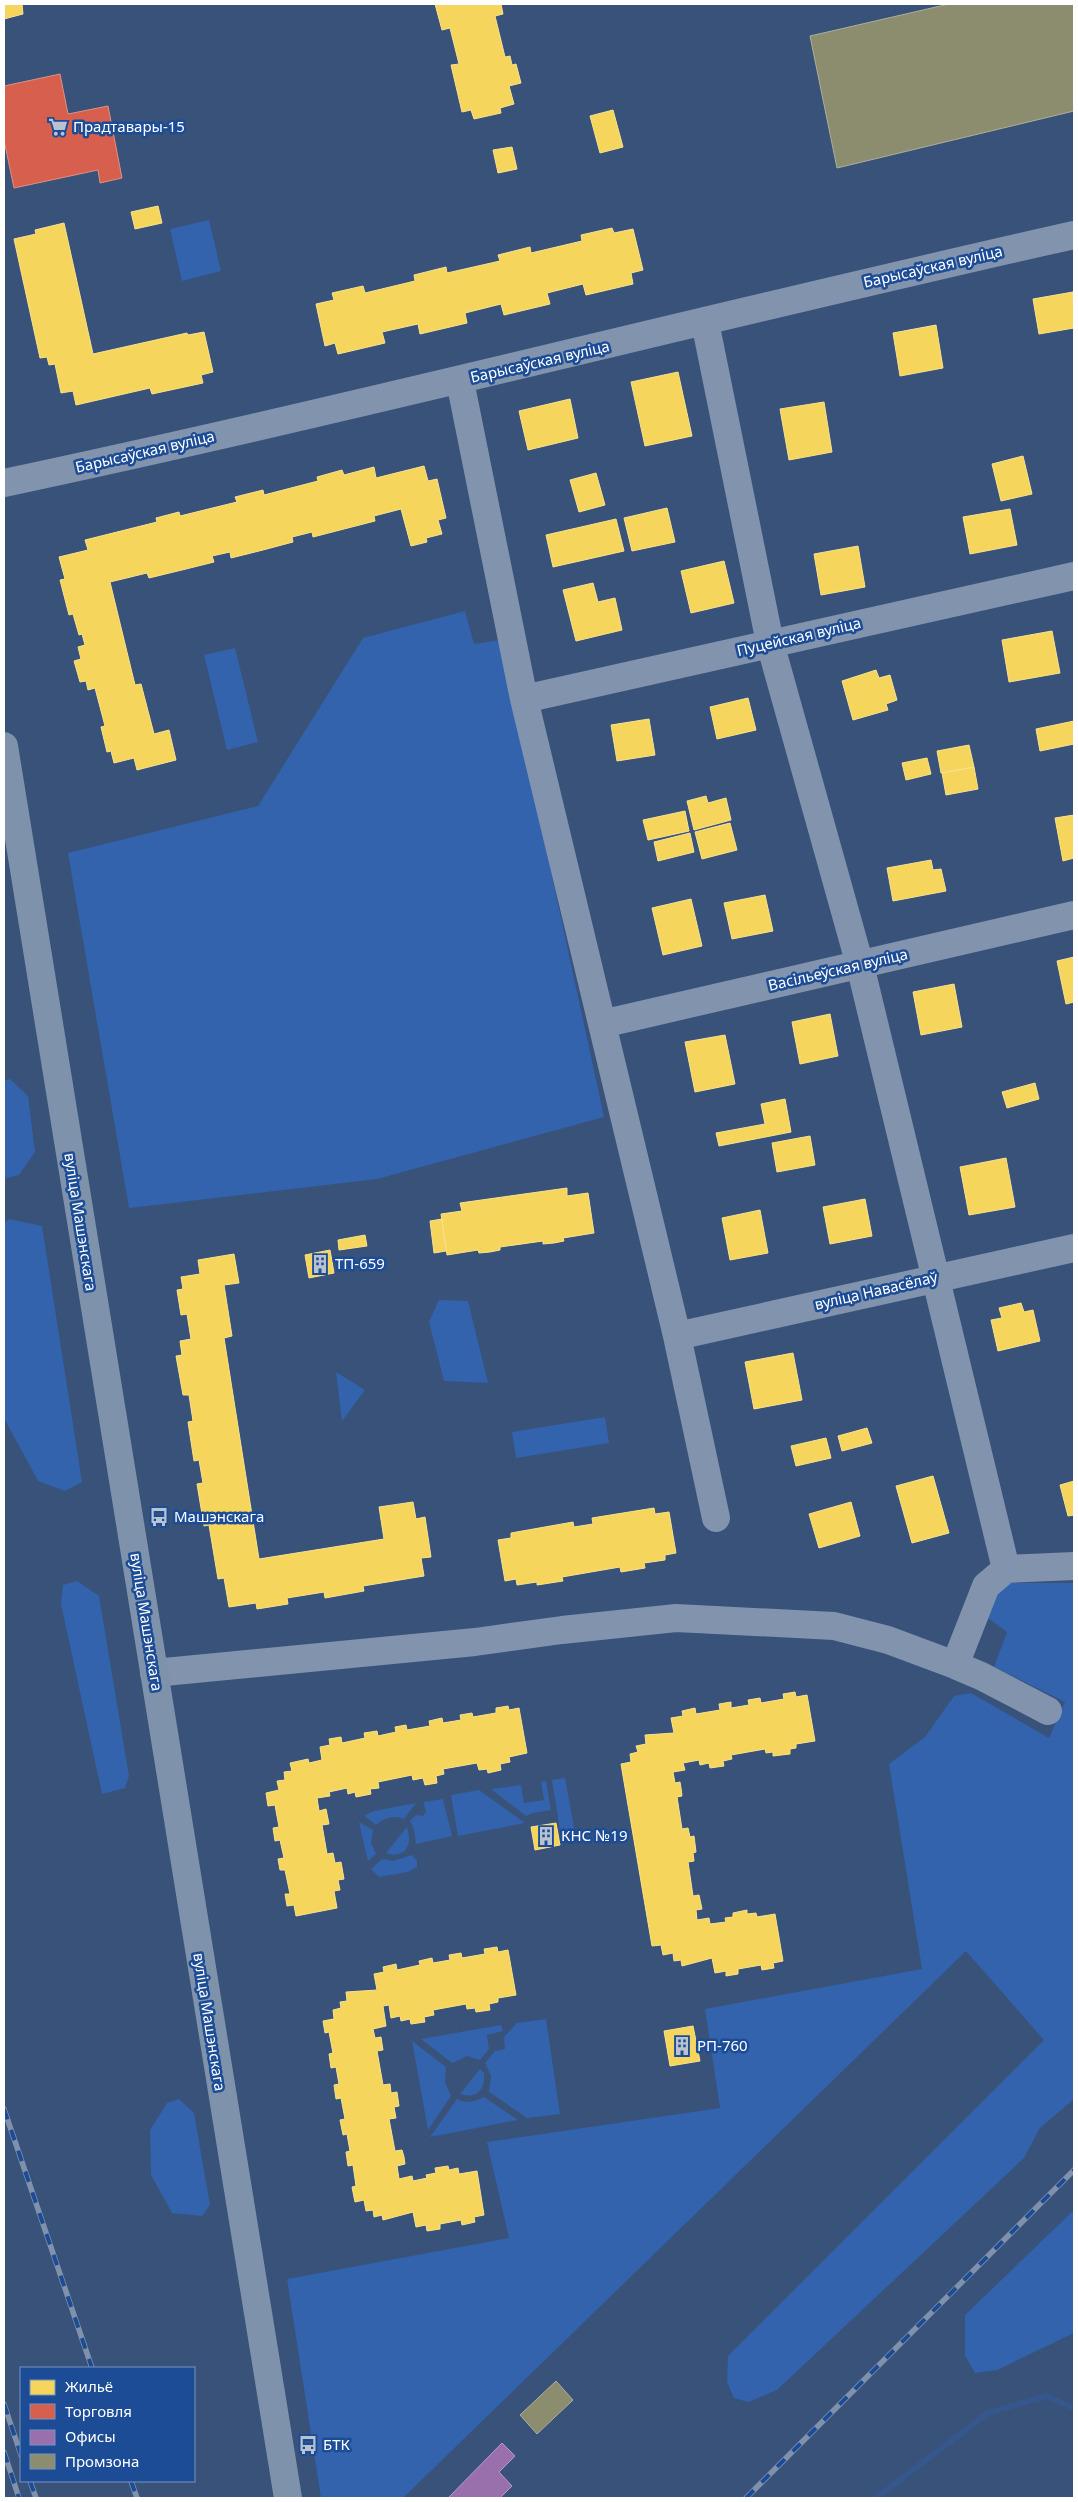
<svg xmlns="http://www.w3.org/2000/svg" width="1078" height="2502" font-family="'Noto Sans',sans-serif">
	<style>
		.green { fill: #3263ac }
		.homes { fill: #f6d55c; stroke: #f9e28d }
		.shops { fill: #d6604d; stroke: #e29082 }
		.offices { fill: #9970ab; stroke: #b89bc4 }
		.industry { fill: #8c8c6e; stroke: #aeae9a }
		.lines { fill: none; stroke-linecap: round; stroke-linejoin: round }
		.stream { stroke: #35578c; stroke-width: 6 }
		.minor { stroke: #8193ad; stroke-width: 28 }
		.major { stroke: #7f92ab; stroke-width: 28 }
		.rail-casing { stroke: #8092ab; stroke-width: 5.5 }
		.rail { stroke: #1c4c96; stroke-width: 4; stroke-dasharray: 11; stroke-linecap: butt }
		.labels { text-anchor: middle; stroke-width: 5; stroke-linejoin: round; paint-order: stroke }
		.poi-label { font-size: 15px; fill: #fff; stroke: #1c4c96; text-anchor: start }
		.street-label { font-size: 15px; fill: #fff; stroke: #1c4c96 }
	</style>
	<rect width="100%" height="100%" fill="#38527a"/>
	<path class="green" d="M209,220L221,271L182,281L170,229Z
		M465,611L474,644L501,640L604,1117L377,1179L129,1208L68,853L258,806L363,638Z
		M235,648L258,742L227,750L204,655Z
		M10,1079L28,1096L35,1152L19,1175L4,1179V1081Z
		M9,1219L42,1226L82,1482L65,1491L38,1481L4,1418V1223Z
		M439,1300L468,1301L488,1383L444,1381L429,1322Z
		M336,1372L365,1390L342,1421Z
		M605,1417L609,1443L516,1458L512,1432Z
		M77,1581L99,1596L129,1776L125,1788L102,1794L61,1604L63,1585Z
		M1011,1583H1074V2099L1040,2128L1024,2158L777,2390L748,2402L734,2398L727,2382L728,2356L1044,2040L966,1951L403,2498H321L287,2279L509,2238L487,2142L720,2108L705,2009L922,1969L889,1764L925,1737L954,1696L971,1693L1049,1738L1065,1702L994,1667L1007,1632L985,1616L992,1595Z
		M565,1778L575,1833L561,1837L552,1780Z
		M546,1781L551,1810L533,1813L526,1816L491,1789L521,1785L524,1803L544,1800L541,1782Z
		M479,1790L525,1823L458,1836L451,1795Z
		M443,1799L452,1836L416,1844L414,1829L410,1821L416,1815L423,1816L426,1811L423,1802Z
		M416,1803L404,1819C394,1815 385,1817 376,1825L364,1816L374,1811Z
		M359,1822L373,1830L371,1843L376,1854L368,1861Z
		M407,1827C413,1844 406,1860 386,1853Z
		M412,1855L417,1861V1867L408,1872L379,1877L371,1869L382,1859L393,1861Z
		M546,2019L560,2114L527,2118L489,2092L491,2076L485,2063L495,2051L505,2049L504,2037L517,2023Z
		M501,2025L503,2031L487,2035L489,2049L480,2060L467,2056L452,2063L421,2039Z
		M412,2041L446,2067L445,2082L451,2096L428,2130Z
		M480,2069L484,2073C486,2090 476,2099 460,2094Z
		M484,2097L518,2120L430,2137L457,2099C467,2104 474,2102 484,2097Z
		M179,2099L194,2113L210,2205L202,2216L172,2213L151,2175L150,2130L167,2103Z
		M1074,2210V2333L997,2370L975,2373L965,2356V2315Z"/>
	<path class="homes" d="M4,4H22L23,14L4,19Z
		M435,4H501L503,14L495,16L505,57L510,56L512,65L516,64L521,83L509,86L514,104L500,108L501,113L474,119L471,110L462,112L451,65L459,64L450,28L442,30Z
		M613,110L623,147L600,153L590,116Z
		M512,147L517,169L498,173L493,150Z
		M158,206L162,223L135,229L131,212Z
		M64,223L93,354L187,333L188,335L204,332L213,372L201,375L203,383L152,394L150,388L76,405L73,391L61,393L55,364L49,365L47,357L40,358L14,239L36,234L35,230Z
		M612,228L614,233L633,229L643,270L631,273L633,284L586,295L583,284L547,293L550,304L504,315L501,304L465,313L467,323L420,334L418,324L382,332L385,343L338,354L335,343L325,346L316,304L334,300L332,293L363,286L365,293L415,281L414,275L446,267L447,273L500,261L498,255L530,247L531,253L582,241L581,235Z
		M1073,292L1074,328L1039,334L1033,299Z
		M936,325L943,368L900,376L893,333Z
		M678,372L692,436L645,446L631,382Z
		M570,399L578,438L528,450L519,411Z
		M824,402L832,452L789,460L780,409Z
		M1023,456L1032,494L1001,501L992,464Z
		M424,466L428,481L437,479L446,518L438,520L442,534L426,538L427,542L411,546L401,509L374,516L375,521L313,537L312,532L292,537L293,542L263,550L231,558L230,552L212,556L214,562L186,569L149,578L147,573L110,582L135,685L141,684L154,734L169,730L176,760L137,770L134,758L114,763L111,751L107,752L101,727L105,726L95,688L88,690L86,681L80,682L74,661L81,659L78,647L85,645L82,634L79,635L73,614L69,615L60,580L65,579L59,557L88,550L85,540L157,522L156,518L179,512L180,516L237,502L235,497L263,490L264,495L318,481L317,477L342,470L344,475L374,467L376,478Z
		M596,473L605,505L579,512L570,480Z
		M667,508L675,542L632,551L624,518Z
		M1010,509L1017,545L970,554L963,517Z
		M616,519L624,551L553,567L546,535Z
		M858,546L865,587L821,595L814,554Z
		M724,561L734,603L691,613L681,571Z
		M593,583L598,602L615,598L622,630L576,641L563,590Z
		M1052,631L1060,673L1009,682L1002,640Z
		M876,670L879,678L890,675L897,700L886,704L888,710L853,720L842,681Z
		M748,698L756,730L717,739L710,707Z
		M649,719L655,755L617,761L611,725Z
		M1074,721V744L1040,751L1036,729Z
		M969,745L974,767L941,773L937,751Z
		M927,758L931,774L906,780L902,763Z
		M974,767L978,789L946,795L942,773Z
		M706,796L708,803L726,798L731,820L694,830L687,801Z
		M685,811L689,831L648,840L643,820Z
		M1074,815V858L1063,861L1055,818Z
		M730,823L737,850L702,859L695,832Z
		M690,833L694,852L658,861L654,842Z
		M931,860L933,870L941,869L946,891L893,901L887,868Z
		M765,895L773,931L732,939L724,903Z
		M691,899L702,946L663,955L652,908Z
		M1074,957V1002L1066,1004L1057,961Z
		M954,984L962,1027L921,1035L913,992Z
		M830,1014L838,1056L800,1064L792,1022Z
		M725,1035L735,1084L695,1092L685,1042Z
		M1035,1083L1039,1099L1007,1108L1002,1092Z
		M785,1099L791,1132L719,1146L716,1133L765,1124L761,1104Z
		M810,1136L815,1165L777,1172L772,1143Z
		M1006,1158L1015,1207L969,1215L960,1167Z
		M567,1188V1196L588,1193L594,1233L563,1238L564,1241L554,1243L543,1244V1241L500,1247V1250L490,1252L479,1253L478,1250L447,1255L441,1214L462,1211L460,1203Z
		M865,1199L872,1236L830,1244L823,1207Z
		M760,1210L768,1253L730,1260L722,1218Z
		M442,1219L446,1251L434,1253L430,1221Z
		M365,1235L367,1246L339,1250L338,1240Z
		M330,1250L334,1273L309,1278L305,1255Z
		M234,1254L239,1283L224,1285L232,1336L224,1338L259,1559L384,1539L379,1507L413,1502L416,1519L425,1517L431,1557L421,1558L424,1576L363,1586L364,1591L325,1598L324,1592L287,1598L288,1604L257,1609L256,1603L229,1607L224,1578L218,1579L209,1525L204,1526L197,1484L203,1483L199,1460L194,1461L188,1422L193,1421L189,1395H183L176,1356L182,1355L180,1341L191,1339L187,1314L181,1315L177,1290L183,1289L181,1277L200,1274L198,1260Z
		M1021,1303L1024,1312L1033,1310L1040,1341L998,1351L991,1320L1002,1318L999,1308Z
		M793,1353L802,1400L754,1409L745,1362Z
		M867,1428L872,1443L842,1451L838,1436Z
		M826,1438L831,1458L796,1466L791,1446Z
		M933,1476L949,1533L912,1543L896,1486Z
		M1074,1481V1515L1068,1516L1060,1485Z
		M851,1502L860,1536L819,1548L809,1514Z
		M654,1508L655,1514L669,1512L676,1553L665,1555V1560L644,1563L645,1568L621,1572L620,1567L562,1577L563,1581L537,1585V1582L517,1585L516,1579L505,1581L498,1540L511,1538V1533L573,1522L574,1527L593,1524L592,1518Z
		M795,1692L796,1697L807,1695L815,1741L796,1744V1748L790,1749V1754L773,1756V1752L766,1753L765,1749L731,1755L732,1759L723,1761L724,1766L710,1768L709,1763L700,1765L699,1760L683,1763L685,1770L673,1772L675,1783L680,1782L681,1788L682,1796L677,1797L682,1829L688,1828L690,1837L694,1836L696,1852L693,1853L694,1861L688,1862L693,1896L699,1895L702,1909L696,1910L697,1920L709,1918L710,1924L726,1922L725,1918L733,1917V1913L747,1910V1914L756,1913L757,1917L775,1914L783,1961L773,1963L774,1968L762,1970L761,1965L738,1969V1974L726,1976V1971L715,1973L712,1958L682,1966L681,1960L674,1961L673,1953L663,1955L661,1945L652,1946L621,1764L631,1762L630,1754L638,1752L636,1746L646,1744L645,1735L674,1733L671,1718L683,1716L682,1711L695,1708L696,1714L720,1710L719,1704L731,1702V1708L749,1705L748,1700L760,1698L761,1703L784,1699L783,1694Z
		M508,1706L509,1710L519,1708L527,1753L509,1757L510,1762L500,1764L501,1770L488,1773L487,1769L479,1770L477,1763L443,1769L444,1774L436,1776L437,1783L425,1785L423,1778L413,1780L412,1775L378,1782L379,1788L370,1789L371,1794L356,1797L355,1792L348,1794L347,1788L329,1792L330,1796L317,1798L319,1811L326,1809L329,1824L322,1825L327,1854L333,1853L335,1863L341,1862L344,1879L338,1880L340,1890L334,1891L337,1908L296,1916L294,1905L287,1906L285,1894H290L285,1870H280L278,1859L284,1858L280,1840L275,1841L273,1828L279,1827L275,1805L268,1806L266,1793L279,1790L277,1781L285,1780L284,1772L292,1771L290,1763L308,1759L309,1763L322,1760L320,1747L330,1745L329,1739L341,1737L342,1743L365,1738L364,1733L377,1731L378,1736L396,1732L395,1727L406,1725L407,1730L430,1726L429,1721L442,1718L443,1723L461,1720L460,1715L472,1713L473,1717L496,1713V1708Z
		M556,1823L560,1845L535,1850L531,1827Z
		M497,1947L498,1952L508,1950L516,1995L498,1998V2002L489,2004L490,2010L476,2012L475,2008L467,2009L466,2004L433,2010L434,2015L424,2017L425,2022L411,2024L410,2019L401,2021L400,2016L391,2018L389,2005L383,2006L386,2026L373,2029L375,2038L381,2037L382,2044L383,2050L377,2051L383,2085L390,2084L391,2093L397,2092L399,2106L394,2107L396,2118L389,2119L395,2151L402,2150L404,2157L405,2164L397,2166L399,2179L412,2176L413,2181L427,2178L426,2175L436,2173L435,2168L448,2166L449,2170L458,2168L459,2174L477,2171L484,2215L474,2217L475,2222L462,2225L461,2220L440,2224V2229L427,2231L426,2225L416,2227L413,2212L383,2220L382,2215L374,2217L373,2210L366,2211L364,2200L355,2202L352,2187L356,2186L353,2165L348,2166L346,2152L350,2151L347,2134L343,2135L340,2120L345,2119L341,2098L336,2099L334,2085L339,2084L336,2067L331,2068L329,2054L333,2053L329,2032L325,2033L323,2021L334,2019L333,2010L341,2008L340,2002L347,2001L346,1992L377,1990L374,1974L384,1972L383,1967L396,1964L397,1970L420,1965L419,1961L432,1958L433,1963L450,1960L449,1955L461,1953L462,1958L485,1954L484,1949Z
		M693,2026L700,2061L670,2066L664,2031Z"/>
	<path class="shops" d="M60,74L68,114L108,106L122,178L100,183L98,170L14,188L4,140V86Z"/>
	<path class="offices" d="M502,2443L515,2456L499,2472L512,2486L500,2498H448Z"/>
	<path class="industry" d="M949,4H1074V111L837,168L810,36Z
		M556,2381L573,2400L537,2434L520,2415Z"/>
	<g class="lines">
		<path class="stream" d="M876,2498L988,2413L1046,2396L1074,2408"/>
		<path class="minor" d="M705,322L770,643L860,965L1006,1569
			M460,381L524,699L677,1336L716,1518
			M4,483C362,407 717,315 1074,235
			M524,699L1074,576
			M602,1024L1074,915
			M677,1336L1074,1248
			M955,1665L986,1586L1006,1569L1074,1566
			M154,1673L475,1642L562,1630L676,1618L834,1626L888,1640L955,1665L981,1676L1048,1711"/>
		<path class="major" d="M4,746L288,2498"/>
		<g class="rail-casing">
			<path id="rail" d="M4,2109L92,2368
				M4,2404L21,2455
				M4,2452L19,2498
				M30,2481L36,2498
				M131,2481L137,2498
				M746,2498L1074,2170"/>
		</g>
		<use href="#rail" class="rail"/>
	</g>
	<defs>
		<g id="supermarket-bare" transform="scale(1.5)"><path d="M-6-5.5h2.5l.6 2H6L4.5 2H-2.5L-4.4-4H-6ZM-1.5 3.2a1.3 1.3 0 1 0 .1 0ZM3 3.2a1.3 1.3 0 1 0 .1 0Z" fill="#b9c2d0" stroke="#1c4c96" stroke-width="2.5" paint-order="stroke"/></g>
		<g id="building-bare" transform="scale(1.5)"><path d="M-4-6H4V6H1V3H-1V6H-4ZM-2.5-4.3h1.7v1.8h-1.7ZM.8-4.3h1.7v1.8H.8ZM-2.5-1h1.7V.8h-1.7ZM.8-1h1.7V.8H.8Z" fill="#b9c2d0" stroke="#1c4c96" stroke-width="2.5" paint-order="stroke"/></g>
		<g id="bus-bare" transform="scale(1.5)"><path d="M-5-6H5V4H4V6H2V4H-2V6H-4V4H-5ZM-3.5-4V0h7V-4ZM-3.5 1.2v1.5H-2V1.2ZM2 1.2v1.5H3.5V1.2Z" fill="#b9c2d0" stroke="#1c4c96" stroke-width="2.5" paint-order="stroke"/></g>
	</defs>
	<g fill-rule="evenodd">
		<use href="#supermarket-bare" x="58" y="127"/>
		<use href="#building-bare" x="320" y="1264"/>
		<use href="#bus-bare" x="159" y="1517"/>
		<use href="#building-bare" x="546" y="1836"/>
		<use href="#building-bare" x="682" y="2046"/>
		<use href="#bus-bare" x="308" y="2445"/>
	</g>
	<g class="labels">
		<g class="poi-label">
			<text x="73" y="132">Прадтавары-15</text>
			<text x="335" y="1269">ТП-659</text>
			<text x="174" y="1522">Машэнскага</text>
			<text x="561" y="1841">КНС №19</text>
			<text x="697" y="2051">РП-760</text>
			<text x="323" y="2450">БТК</text>
		</g>
		<g class="street-label">
			<text transform="translate(933 267) rotate(-13)" y="5">Барысаўская вуліца</text>
			<text transform="translate(540 362) rotate(-13)" y="5">Барысаўская вуліца</text>
			<text transform="translate(145 452) rotate(-13)" y="5">Барысаўская вуліца</text>
			<text transform="translate(799 637) rotate(-13)" y="5">Пуцейская вуліца</text>
			<text transform="translate(838 970) rotate(-13)" y="5">Васільеўская вуліца</text>
			<text transform="translate(80 1222) rotate(81)" y="5">вуліца Машэнскага</text>
			<text transform="translate(876 1291) rotate(-13)" y="5">вуліца Навасёлаў</text>
			<text transform="translate(146 1622) rotate(81)" y="5">вуліца Машэнскага</text>
			<text transform="translate(209 2022) rotate(81)" y="5">вуліца Машэнскага</text>
		</g>
	</g>
	<rect width="1078" height="2502" fill="none" stroke="#ffffff" stroke-width="10"/>
	<rect x="20" y="2367" width="175" height="115" fill="#1c4c96" stroke="#7794c0"/>
	<rect x="30" y="2380" width="25" height="15" fill="#f6d55c" stroke="#7794c0"/>
	<text x="65" y="2392" font-size="15" fill="#ffffff">Жильё</text>
	<rect x="30" y="2404" width="25" height="15" fill="#d6604d" stroke="#7794c0"/>
	<text x="65" y="2417" font-size="15" fill="#ffffff">Торговля</text>
	<rect x="30" y="2430" width="25" height="15" fill="#9970ab" stroke="#7794c0"/>
	<text x="65" y="2442" font-size="15" fill="#ffffff">Офисы</text>
	<rect x="30" y="2454" width="25" height="15" fill="#8c8c6e" stroke="#7794c0"/>
	<text x="65" y="2467" font-size="15" fill="#ffffff">Промзона</text>
</svg>
